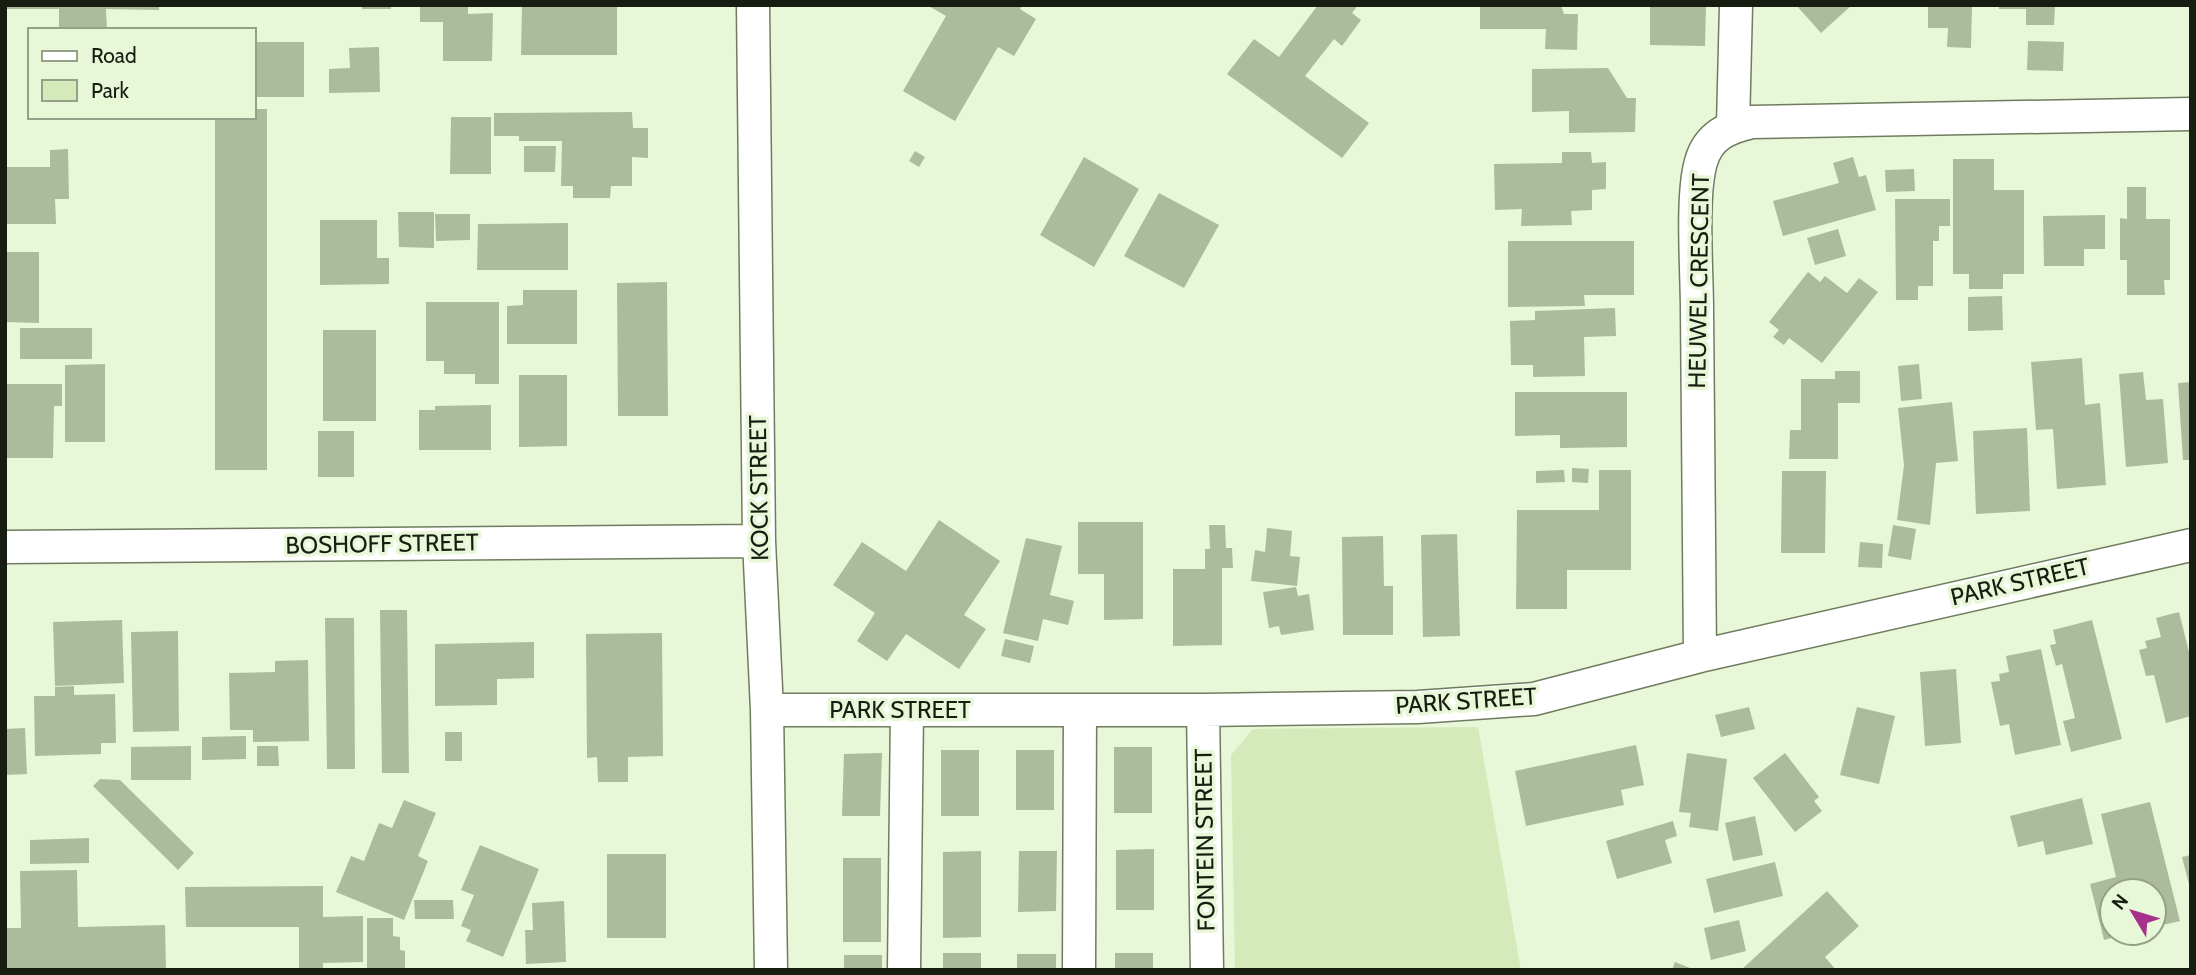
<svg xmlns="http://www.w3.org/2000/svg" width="2196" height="975" font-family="Cabin,sans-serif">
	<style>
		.green { fill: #d4eaba }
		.building { fill: #adbb9d }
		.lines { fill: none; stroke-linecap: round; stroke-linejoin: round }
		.minor-casing { stroke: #6f7c5f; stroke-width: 35 }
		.minor { stroke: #fff; stroke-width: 32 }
		.labels { text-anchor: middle; stroke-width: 7; stroke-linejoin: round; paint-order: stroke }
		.street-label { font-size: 24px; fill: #181d12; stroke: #e8f7d7 }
	</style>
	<rect width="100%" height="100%" fill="#e8f7d7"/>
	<path class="green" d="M1478,727L1521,970H1235L1231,755L1253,729Z"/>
	<path class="building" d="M5,5H159V10L106,9L107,30H59V9H5Z
		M362,5H391V9H362Z
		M420,5H468V14L493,13L492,61H443V22H420Z
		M522,5H617V55H521Z
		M927,5H1022L1020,9L1036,19L1014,56L998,47L955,121L903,91L946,16Z
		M1318,5H1358L1352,13L1361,20L1342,46L1334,39L1305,76L1369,123L1342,158L1227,74L1254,39L1279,57Z
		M1480,5H1561L1564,14H1578L1577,50L1545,49L1546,29H1480Z
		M1650,5H1706L1705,46L1650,45Z
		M1796,5H1852L1821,33Z
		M1928,5H1972L1971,48L1947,47L1948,28H1928Z
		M1999,5H2055L2054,25H2026V9H1999Z
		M2028,41L2064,42L2063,71L2027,70Z
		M254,42H304V97H254Z
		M379,47L380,92L329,93V69L350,68L349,48Z
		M1608,68L1627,98H1636L1635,132L1569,133V111L1532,112V69Z
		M254,109H267V470H215V117H254Z
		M632,112L633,128H648V158L632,157V186H611L610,198H573V186H561L562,141H519V136H494V113Z
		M451,117H491V174H450Z
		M524,146H556L555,172H524Z
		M68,149L69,199H55L56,224H5V167H50V150Z
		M915,151L925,157L919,167L909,161Z
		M1562,152H1591L1592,163L1606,162V189L1592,190V210L1571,211L1572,225L1521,226L1522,209L1495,210L1494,164L1562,163Z
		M1084,157L1139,189L1094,267L1040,235Z
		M1853,157L1859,177L1866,175L1876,210L1783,236L1773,201L1839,183L1833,163Z
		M1953,159H1994V190H2024V274H2003V289H1969V274H1953Z
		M1914,169L1915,191L1886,192L1885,170Z
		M2127,187H2146V219H2170V280H2164L2165,295H2127V260H2120V218L2127,219Z
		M1159,193L1219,225L1184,288L1124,256Z
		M1895,199H1950V226H1939V241H1933V286H1918V300H1896Z
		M398,212H434V248L399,247Z
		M435,214H470V240L436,241Z
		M2105,215V249H2084V266H2044L2043,216Z
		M320,220H377V258H389V284L320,285Z
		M568,223V270H477L478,224Z
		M1838,229L1846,256L1815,265L1807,238Z
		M1508,241H1634V295H1584L1585,306L1508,307Z
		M5,252H39V323L5,322Z
		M1808,272L1820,282L1825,276L1847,293L1859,278L1878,292L1822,363L1789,338L1784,345L1773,337L1779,330L1769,322Z
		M667,282L668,416H618L617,283Z
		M523,290H577V344H507V306L523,305Z
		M2002,296L2003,330L1968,331V297Z
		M426,302H499V384H475V374H444V361H426Z
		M1615,308L1616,336L1584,337L1585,376L1533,377V365H1511L1510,321L1535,320V311Z
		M20,328H92V359H20Z
		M323,330H376V421H323Z
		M2082,358L2085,405L2100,403L2106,485L2057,489L2053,429L2036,430L2031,362Z
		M105,364V442H65V365Z
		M1919,364L1922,399L1901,401L1898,366Z
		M1835,371H1860V403H1838V459H1789L1790,430H1801V379H1835Z
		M2143,372L2146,400L2163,399L2168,463L2126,467L2119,374Z
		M519,375H567V446L519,447Z
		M2191,382V460H2183L2178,383Z
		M5,384H62V406H54L53,458H5Z
		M1515,392H1627V447L1560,448V435L1515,436Z
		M1952,402L1958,461L1936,463L1930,525L1897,520L1904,465L1898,408Z
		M491,405V450H419V410H435V406Z
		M2027,428L2030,511L1976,514L1973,431Z
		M318,431H354V477H318Z
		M1572,468L1589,469L1588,483L1572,482Z
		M1564,470L1565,482L1536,483V471Z
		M1599,470H1631V570H1567V609H1516L1517,510H1599Z
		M1782,471H1826L1825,553H1781Z
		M939,520L1000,561L964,615L986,629L959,669L906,634L887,661L857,641L875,613L833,585L862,542L906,571Z
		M1078,522H1143V619L1104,620V574H1078Z
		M1209,525H1225L1226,548H1232L1233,568H1222V645L1173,646V569H1205V549H1210Z
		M1893,525L1916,529L1911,560L1888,556Z
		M1267,528L1292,531L1290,556L1300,557L1297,586L1251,581L1255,550L1265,552Z
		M1457,534L1460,636L1423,637L1421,535Z
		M1383,536L1384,586H1393V635H1343L1342,537Z
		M1026,538L1062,546L1050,595L1074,601L1068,625L1043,619L1038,641L1003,633Z
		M1860,542L1883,544L1882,568L1858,567Z
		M1296,587L1298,596L1309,594L1314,630L1281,635L1279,626L1269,628L1263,592Z
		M380,610H407L409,773H382Z
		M2179,612L2191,660V716L2166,723L2154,675L2146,676L2139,650L2147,648L2145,641L2161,637L2156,618Z
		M325,618H354L355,769H327Z
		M122,620L124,683L55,686L53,622Z
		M2092,620L2122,739L2071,752L2063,721L2075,718L2062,664L2056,666L2050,645L2056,644L2053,630Z
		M178,631L179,731L133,732L131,632Z
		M662,633L663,756L628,757V782H598L597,757L587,758L586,634Z
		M1005,639L1034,646L1030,663L1001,656Z
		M534,642V678L497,679V705L435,706V644Z
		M2041,649L2061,745L2015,755L2009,724L2000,726L1991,682L2000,681L1999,674L2009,672L2006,656Z
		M308,660L309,741L253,742V730H230L229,673L275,672V661Z
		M1956,669L1961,743L1925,746L1920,672Z
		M74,686V695L115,694L116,743H101V754L35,756L34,696H55V687Z
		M1749,707L1755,729L1721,737L1715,715Z
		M1857,707L1895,716L1879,784L1840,775Z
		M25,728L27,774L5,775V729Z
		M445,732H462V761H445Z
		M246,736V759L202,760V737Z
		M1636,745L1644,785L1621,790L1624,805L1526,826L1515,771Z
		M191,746V780H131V747Z
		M257,746H278L279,766H257Z
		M1114,747H1152V813H1114Z
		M941,750H979V816H941Z
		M1016,750H1054V810H1016Z
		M882,753L880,816H842L844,754Z
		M1687,753L1727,759L1718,831L1689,827L1691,813L1679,812Z
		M1785,753L1819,797L1814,801L1822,811L1795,832L1753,778Z
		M100,779L120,780L194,853L178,870L93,786Z
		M2082,798L2093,844L2046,855L2043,841L2018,847L2010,816Z
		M404,800L436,813L418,856L428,861L404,920L336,892L351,856L364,861L379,823L392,828Z
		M2150,802L2180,921L2154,927V891H2112V933L2127,934L2104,940L2090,884L2116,877L2101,814Z
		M1755,816L1763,855L1733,861L1725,823Z
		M1673,821L1677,836L1665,840L1672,863L1617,879L1606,841Z
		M89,838V863L30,864V840Z
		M480,845L539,869L503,957L466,941L471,930L461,926L474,895L461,890Z
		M1154,849V910H1116V850Z
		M981,851V937L943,938V852Z
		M1019,851H1057L1056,911L1018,912Z
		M607,854H666V938H607Z
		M2191,855V888H2190L2182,857Z
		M843,858H881V942H843Z
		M1775,862L1783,896L1714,913L1706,879Z
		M77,870L78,927L165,925L166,970H5V928H21L20,871Z
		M323,886V917L363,916V962L323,963V970H299V927H186L185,887Z
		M1827,891L1859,926L1825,957L1836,970H1741Z
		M414,900H453L454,919H415Z
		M564,901L566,962L526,964L525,930H533L532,903Z
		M367,918H393V936L400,937V950L405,951V970H367Z
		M1739,920L1746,951L1711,960L1704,928Z
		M943,953H981V970H943Z
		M1115,953H1153V970H1115Z
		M1017,954H1056V970H1017Z
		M844,955H882V970H844Z
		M1675,962L1695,970H1672Z"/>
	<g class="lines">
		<g class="minor-casing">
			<path id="minor" d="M753,5L759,541L767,710L771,970
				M1733,126L1736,5
				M5,547L759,541
				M1700,656C1699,541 1698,426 1697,310C1697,272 1691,195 1701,162C1708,136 1728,127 1752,122L2191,114
				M767,710H1203L1418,707L1534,699L1700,656L2191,545
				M1203,710L1207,970
				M904,970L907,710
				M1079,970L1080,710"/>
		</g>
		<use href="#minor" class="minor"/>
	</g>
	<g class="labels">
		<g class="street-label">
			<text transform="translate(1699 281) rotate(-89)" y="8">HEUWEL CRESCENT</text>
			<text transform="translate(759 488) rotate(-91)" y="8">KOCK STREET</text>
			<text transform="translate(382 544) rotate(-1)" y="8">BOSHOFF STREET</text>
			<text transform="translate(2020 582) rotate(-13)" y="8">PARK STREET</text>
			<text transform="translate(1466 701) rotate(-4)" y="8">PARK STREET</text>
			<text x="900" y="718">PARK STREET</text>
			<text transform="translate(1205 840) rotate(-91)" y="8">FONTEIN STREET</text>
		</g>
	</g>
	<rect width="2196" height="975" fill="none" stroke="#181d12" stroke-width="14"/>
	<rect x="28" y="28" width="228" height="91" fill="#e8f7d7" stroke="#95a088" stroke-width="2"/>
	<rect x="42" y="51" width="35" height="10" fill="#ffffff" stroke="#95a088" stroke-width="2"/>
	<text x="91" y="63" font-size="21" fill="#181d12">Road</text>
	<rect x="42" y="80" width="35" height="21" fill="#d4eaba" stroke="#95a088" stroke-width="2"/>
	<text x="91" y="98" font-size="21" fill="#181d12">Park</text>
	<g transform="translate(2133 912) rotate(308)"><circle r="33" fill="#e8f7d7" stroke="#95a088" stroke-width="2"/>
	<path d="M0-5L12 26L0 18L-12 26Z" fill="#a5318b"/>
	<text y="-10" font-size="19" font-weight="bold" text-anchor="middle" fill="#181d12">N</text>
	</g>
</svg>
